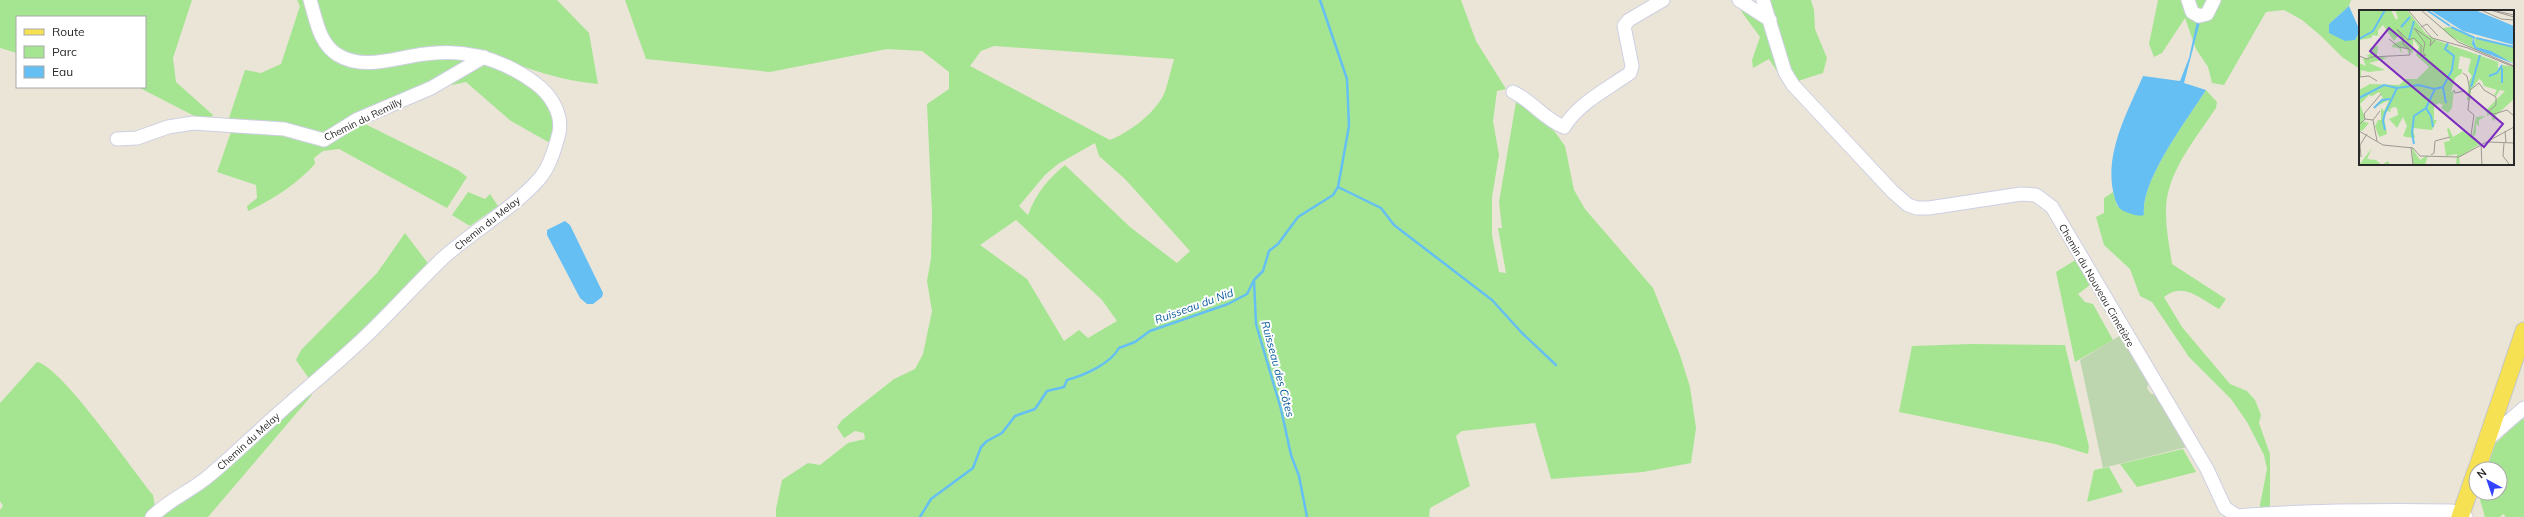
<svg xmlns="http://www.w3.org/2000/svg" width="2524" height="517" font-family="Mulish,sans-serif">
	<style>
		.green { fill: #a5e591; fill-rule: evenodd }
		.cemetery { fill: #bed6af }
		.water { fill: #65bff3 }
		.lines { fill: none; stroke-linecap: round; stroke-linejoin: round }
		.stream { stroke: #65bff3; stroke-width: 2.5 }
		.minor-casing { stroke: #cecfe2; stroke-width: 15 }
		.major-casing { stroke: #c7c7c7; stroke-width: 19 }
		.minor { stroke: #fff; stroke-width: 13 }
		.major { stroke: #f6e152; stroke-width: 17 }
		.labels { text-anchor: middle; stroke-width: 4; stroke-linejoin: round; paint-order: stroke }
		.street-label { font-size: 10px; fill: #282828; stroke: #fff }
		.water-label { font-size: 11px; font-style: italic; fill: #085a9c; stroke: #fff }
		.inset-river { fill: none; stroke: #65bff3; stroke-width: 2 }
		.inset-road { fill: none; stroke: #9d9992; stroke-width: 1 }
		.view { fill: #7b2cbf; fill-opacity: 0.15; stroke: #7b2cbf; stroke-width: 2 }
		.inset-edge { fill: none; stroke: #282828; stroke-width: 2 }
	</style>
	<rect width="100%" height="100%" fill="#ebe5d8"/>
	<path class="green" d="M0,0H192L173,58L176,82L213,115L206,122L138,87H145V17H17V53L0,48Z
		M297,0H306L332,58L417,59L461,56L463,63L326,136L228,121L245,70L261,73L281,64L300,6Z
		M314,0H557L589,33L598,84C575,82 551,76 530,69C506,61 483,47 457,48C420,49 380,68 344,54C324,46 321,18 314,0Z
		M625,0H1461L1476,41L1506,89L1497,91L1493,121L1499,155L1492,197V235L1499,272L1506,273L1498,228H1502L1499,202L1516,102L1519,100L1555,132L1565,146L1574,190L1585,209L1653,288L1680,355L1690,387L1696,428L1691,463L1643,472L1551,479L1535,423L1462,431L1456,436L1470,486L1430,508L1429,517H776V509L782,480L808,463L820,465L848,443L865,439L864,433L855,431L844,438L837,427L842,420L894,379L915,369L923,354L932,311L927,281L931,258L932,214L927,104L949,89V72L922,51L887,49L770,72L646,59ZM994,46L1174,59V60C1170,71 1168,86 1163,96C1152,116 1129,132 1110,140L970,66L981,51ZM1095,143L1099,156L1125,179L1190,251L1177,263L1130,227L1065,165C1048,179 1036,193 1028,215L1019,206L1045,175L1058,164ZM1016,220L1102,300L1117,321L1088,338L1079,330L1064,341L1027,279L980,245Z
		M1766,0H1811L1814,10L1815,29L1827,58L1823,73L1795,82Z
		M2158,0H2351L2349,6L2329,24L2355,40L2360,31V69L2342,57L2321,36L2302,20L2284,10L2266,12L2224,85L2212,83L2208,67L2196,49L2185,18L2162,53L2154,57L2149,44Z
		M1745,7L1767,23L1781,71L1778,73L1769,59L1753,68L1752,60L1760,37L1741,11Z
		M485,62C509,74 540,83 551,109C556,120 552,133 550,143L511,121L466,82L452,85L449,81Z
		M2206,90L2217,102L2216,108C2195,140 2164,175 2166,215C2166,231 2170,248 2172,264L2226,299L2219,309C2201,299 2183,281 2164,297L2182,327L2230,384L2247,391L2255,400L2261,415L2259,423L2270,454V508L2259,510L2267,469L2264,455L2247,422L2231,399L2189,357L2152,302L2140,296L2130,269L2104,245L2096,217L2104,213V198L2113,192L2117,206L2144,215C2140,181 2187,120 2206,90Z
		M361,122L458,170L467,177L447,208L339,149L323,151L314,158L315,164C297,184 272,200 248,211L247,206L257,198L256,185L217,172L232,129L277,131L324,144L341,137Z
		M468,192L485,199L490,194L498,206L470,226L452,215Z
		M405,233L430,266L310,380L296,360L301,350L377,273Z
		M2077,259L2090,285L2078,294L2085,302L2093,304L2113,340L2075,362L2056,272Z
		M1971,344L2065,345L2089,447L2088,454L2055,444L1899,412L1912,346Z
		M37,362C60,365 134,472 153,495L155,507L145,517H0V510L3,506L0,501V403Z
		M307,393L312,395L208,517H158Z
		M2522,418L2524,420V517H2506L2503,514L2500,517H2485L2480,500L2482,493H2500V469L2484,468L2496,443Z
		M2183,449L2196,472L2137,487L2120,464Z
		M2109,467L2123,492L2087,502L2094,470Z"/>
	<path class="cemetery" d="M2121,335L2149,383L2147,388L2151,394H2156L2187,447L2103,468L2080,360Z"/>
	<path class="water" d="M2349,6L2360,31L2355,40L2345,41L2329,33V24Z
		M2197,21L2200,22L2184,83L2206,90C2187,120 2140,181 2144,215C2138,217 2132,214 2126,212C2119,210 2117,205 2115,199C2102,157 2127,113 2143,76L2180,81L2189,58Z
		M565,221L570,225L603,293L602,297L593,304H587L580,298L547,235V230Z"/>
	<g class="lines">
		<path class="stream" d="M1338,187L1381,208L1394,225L1492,300L1522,333L1556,365
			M1254,280L1256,324L1281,409L1291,455L1299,476L1307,517
			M920,517L931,499L973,468L981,447L987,441L1002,433L1015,416L1035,409L1047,391L1064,387L1067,380C1085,375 1110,364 1119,348L1135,342L1150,331L1228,304L1247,294L1254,280L1263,271L1269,251L1278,244L1298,217L1333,195L1338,187L1349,126L1347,79L1320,0"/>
		<g class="minor-casing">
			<path id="minor" d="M1739,0L1770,20
				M1763,0L1785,72L1793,85L1893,192L1908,205L1917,208H1929L2021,194L2036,195L2052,207L2207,469L2225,508L2237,516C2308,510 2380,510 2452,511L2466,517
				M2188,0L2192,12L2199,16L2207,14L2214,0
				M1513,92C1532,101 1544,119 1564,127C1579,103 1607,89 1630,73L1632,66L1624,26L1629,20L1663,0
				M117,139L137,138L168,127L193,123L284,129L324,140L356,120L431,88L484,57
				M2487,440L2524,408
				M152,517C169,499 192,491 210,475C234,455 256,433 280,412C309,386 339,362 367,335C393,310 417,283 443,258C474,230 513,209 540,178C550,166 555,148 559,133C563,113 550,94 535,83C502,59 466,48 425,54C397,57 364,71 338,55C319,44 316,19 310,0"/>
		</g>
		<g class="major-casing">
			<path id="major" d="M2477,469L2524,331
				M2460,517L2476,471"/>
		</g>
		<use href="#minor" class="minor"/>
		<use href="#major" class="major"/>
	</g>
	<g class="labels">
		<g class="street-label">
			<text transform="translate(363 119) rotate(-26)" y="4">Chemin du Remilly</text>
			<text transform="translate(487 223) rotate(-38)" y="4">Chemin du Melay</text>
			<text transform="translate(2097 285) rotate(60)" y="4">Chemin du Nouveau Cimetière</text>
			<text transform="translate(248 441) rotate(-42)" y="4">Chemin du Melay</text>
		</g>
		<g class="water-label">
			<text transform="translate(1194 306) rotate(-20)" y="4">Ruisseau du Nid</text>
			<text transform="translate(1278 369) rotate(75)" y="4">Ruisseau des Côtes</text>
		</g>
	</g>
	<g transform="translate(2359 10)">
		<rect width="155" height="155" fill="#ebe5d8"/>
		<path d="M0,0H32L37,10L39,8L36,0H48L67,24L77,30L139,52V58L144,55L155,57V89L135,107L136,110L134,111L132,104L128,106V102L126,101L146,81L141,80L137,86L135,85L138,80L125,76L123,71L120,69L112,80L111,90H108L110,71L113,66L109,61L112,49L101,46L99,59H103V63L96,68L92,82L95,80L93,98L89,103L82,98L84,95L80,93L75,96V110H78L73,120L54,118L56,128L47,127L44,126L48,116L44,107L38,118L30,109L39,105L38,98L35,97L31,99L32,102L28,101L25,107L28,124L20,127L16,116L19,110H22V98L25,101L30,90L14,98L24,88L20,82L13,86L10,85L1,94L6,108L3,111L10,113L3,121L0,120V80L11,74L40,75L47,69H58L70,57L57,45L60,37L54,29V44L51,40L50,45L48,39L42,37L43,44L40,38L33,37L34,34L44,30L40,25L35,31L24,15L19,20V26L14,25L12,28L0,30ZM63,0L83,18L93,17L114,26L113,33L116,39L92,27ZM115,28L155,37V53L117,37ZM19,36L18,46L29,48L10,53L26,60L10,62L2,60V66L0,67V53L7,56L4,49L11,47L7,46L11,44V38ZM127,106L120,110V116L117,114V122L116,125L113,127L121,134L100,147L101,155H97L98,144L87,146L85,132L91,131L88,119L90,118L94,127L104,121L113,127L117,107ZM13,138L8,149L17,150L23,155L29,151L31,155H0ZM53,138L61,150L69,145L66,155H54Z" fill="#a5e591"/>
		<path d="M71,0H116L155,16V35L104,21ZM114,27L117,37L132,41L155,54L116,39L113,34Z" fill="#65bff3"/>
		<path class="inset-river" d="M68,0L91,16M42,17L51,7M92,17L116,28M117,28L155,37M0,29L14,21L26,0M50,29L55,11M143,58V73M130,66L138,63L143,55M112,77L121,45M84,78L87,93M0,88L25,75L38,78L60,75L75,79L84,77L93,60L95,46L86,39L89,33M15,98L23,90L31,89M67,98L72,106L74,117M26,120L24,111L26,103L38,78M55,134L53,123L55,106L67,98L76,79"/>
		<path class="inset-road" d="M49,0L73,28L109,38L155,57M62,0L99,32L155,56M122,0L142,9L155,10M131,0L155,7M133,0L155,5M62,17L68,14L79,26M30,29L40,37L50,39M0,46L8,49L12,47L51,45V40L44,34V28L38,19L49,30L55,28L62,35V44L67,46L64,42L66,33L55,18L72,30L71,36L76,30M104,63L108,66L111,80L120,73L125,80L137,87V95L129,102L135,104L148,100L155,106M0,67L10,66L18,71M95,80L96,83L106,81L109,86M111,80L109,100L115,105L112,125L122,134L123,155M6,109L5,104L22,84M0,115L6,109L14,110M0,121L24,135L54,138L61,146L100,147L155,117M146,121L147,133M18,131L14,110L21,101M130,132L155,133M145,133L144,146L150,154M52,137L54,155M72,145L75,143L76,131L91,127M2,147L1,135L8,124"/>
		<path class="view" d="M30,18L144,114L125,137L11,41Z"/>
		<rect width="155" height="155" class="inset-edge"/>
	</g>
	<rect x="16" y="16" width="130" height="72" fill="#ffffff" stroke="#a9a9a9"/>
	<rect x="24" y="29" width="20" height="6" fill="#f6e152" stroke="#a9a9a9"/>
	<text x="52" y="36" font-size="12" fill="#282828">Route</text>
	<rect x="24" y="46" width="20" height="12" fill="#a5e591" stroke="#a9a9a9"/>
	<text x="52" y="56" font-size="12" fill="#282828">Parc</text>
	<rect x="24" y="66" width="20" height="12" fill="#65bff3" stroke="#a9a9a9"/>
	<text x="52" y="76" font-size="12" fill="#282828">Eau</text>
	<g transform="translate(2488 481) rotate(320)"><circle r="19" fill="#ffffff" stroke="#a9a9a9"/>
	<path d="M0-3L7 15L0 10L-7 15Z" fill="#3143ff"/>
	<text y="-6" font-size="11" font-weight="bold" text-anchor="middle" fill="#282828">N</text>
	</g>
</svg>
